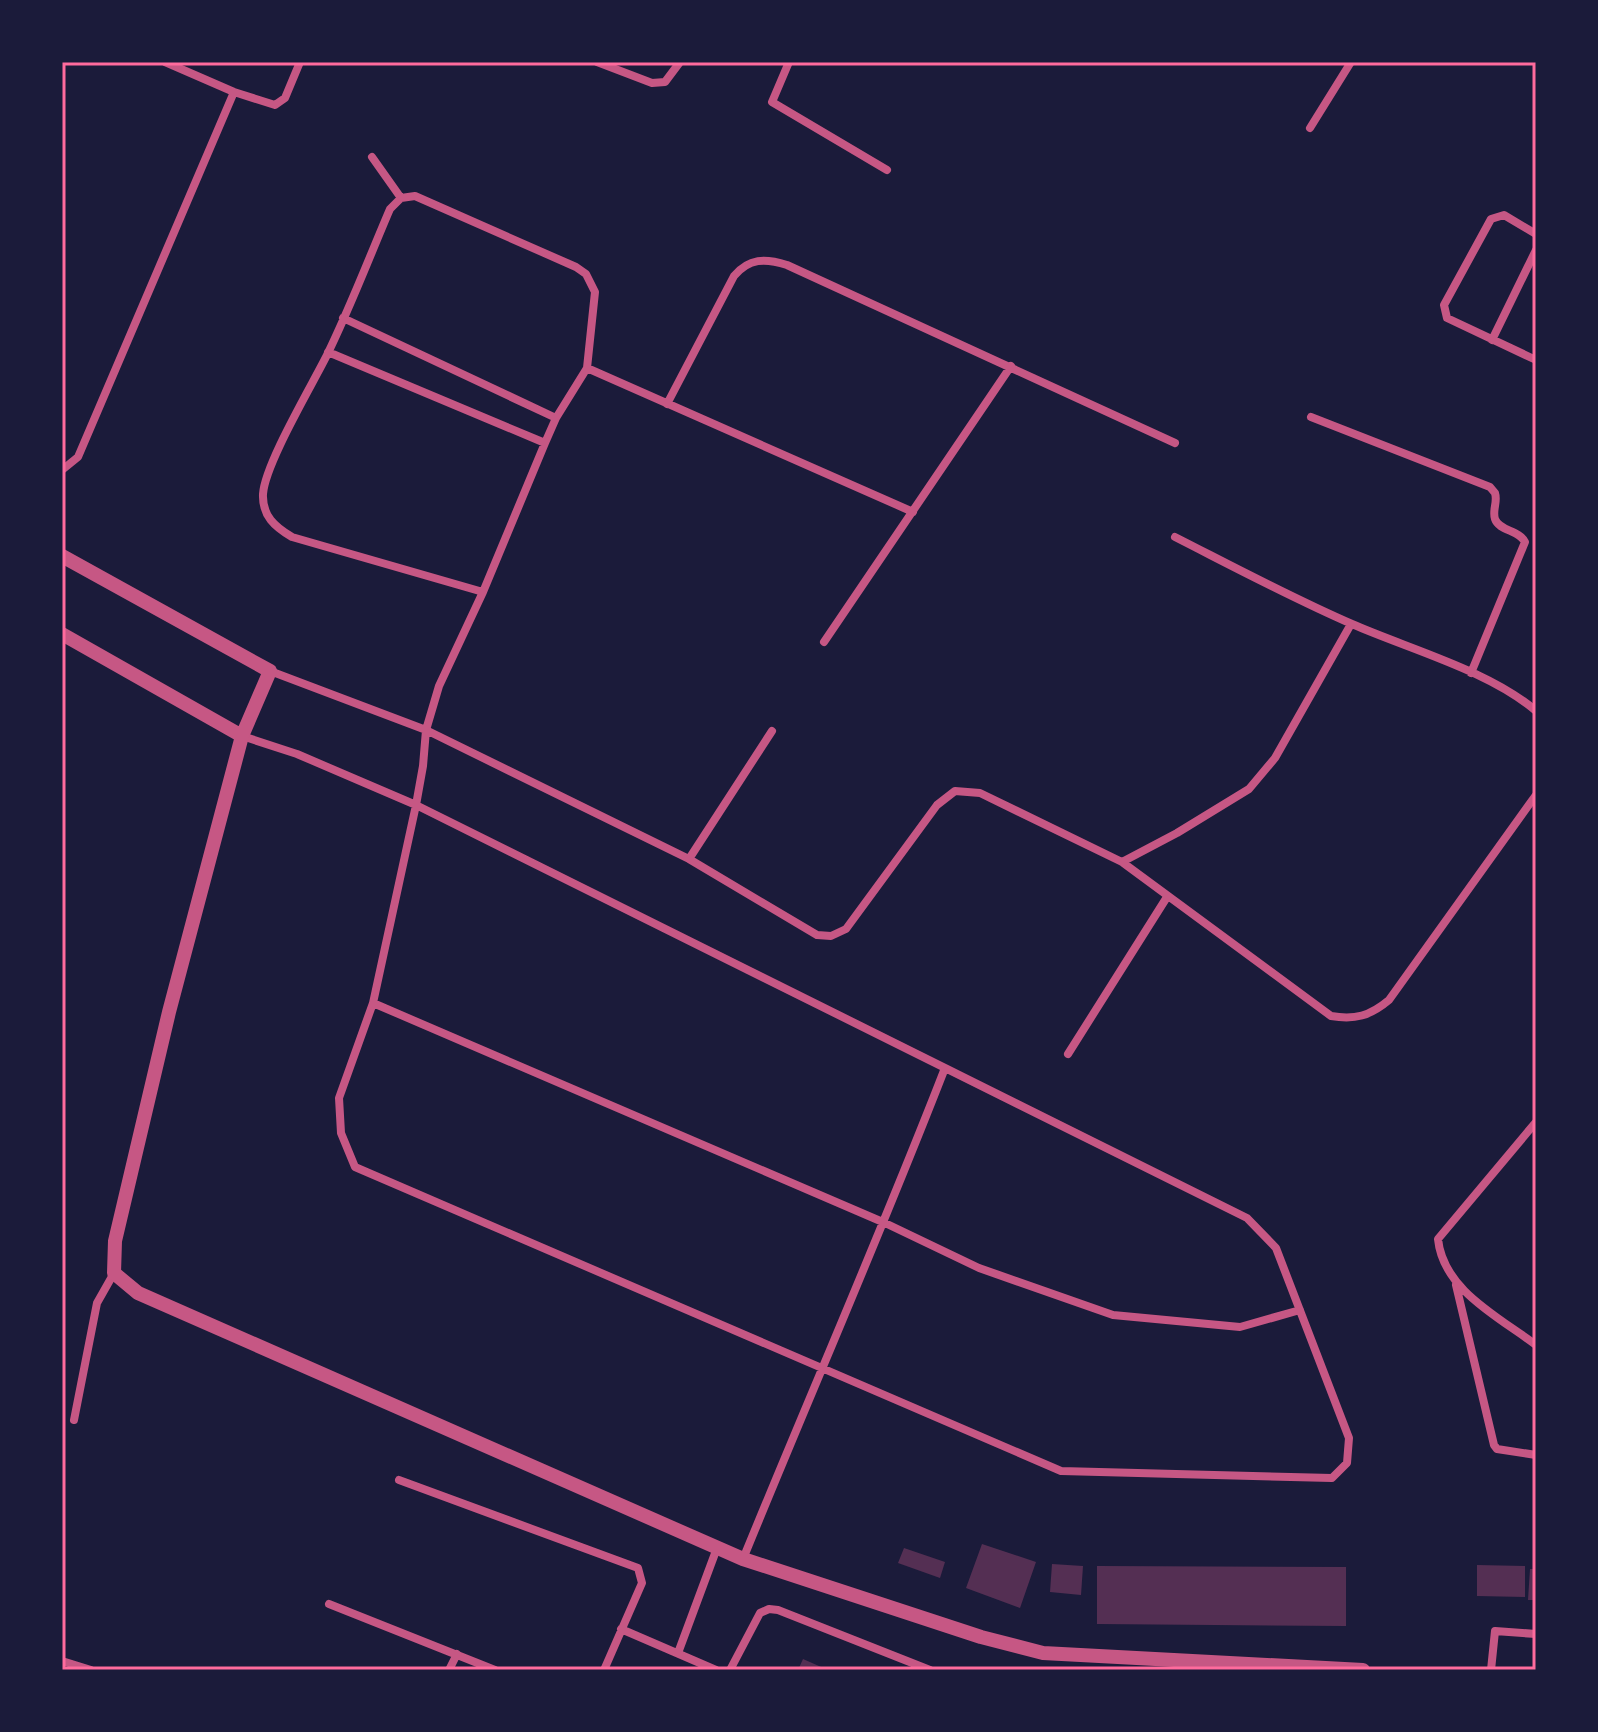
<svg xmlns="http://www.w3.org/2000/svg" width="1598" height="1732" font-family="'Source Serif 4',serif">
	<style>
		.building { fill: #542f53 }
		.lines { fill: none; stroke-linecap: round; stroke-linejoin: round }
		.minor { stroke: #c65784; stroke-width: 8 }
		.tertiary { stroke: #c65784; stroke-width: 14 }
		.neatline { fill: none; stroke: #ff6b9d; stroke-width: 3 }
	</style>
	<rect width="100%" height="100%" fill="#1b1b3a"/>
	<path class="building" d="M982,1544L1036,1562L1020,1608L966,1588Z
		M904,1548L945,1562L940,1578L898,1563Z
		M1052,1564L1083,1566L1081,1595L1050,1592Z
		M1477,1565L1525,1566V1597L1477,1596Z
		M1097,1566L1346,1567V1626L1097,1624Z
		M1530,1569H1536V1600H1528Z
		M803,1659L828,1670H798Z"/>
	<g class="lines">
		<path class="minor" d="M165,62L234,92L275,105L285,98L300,62
			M597,62L652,83L665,82L680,62
			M789,62L772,102L887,170
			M1310,128L1351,62
			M372,157L401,198
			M1536,234L1504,215L1491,219L1444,305L1447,318L1536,360
			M343,318L556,418
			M1492,340L1536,250
			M328,352L545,443
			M587,368L913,512
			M667,404L734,276C749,258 765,258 787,265L1175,443
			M1311,417L1490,487L1495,493C1498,502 1492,510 1495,519C1499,531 1519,530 1525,542L1471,673
			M62,470L78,457L234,92
			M1175,537C1234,567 1292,598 1352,624C1409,649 1490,671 1536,711
			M824,642L1011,366
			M270,671L426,730L689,859L817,935L831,936L846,929L937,805L955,791L980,793L1122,862L1331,1016C1355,1020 1370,1016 1389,1000L1536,795
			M242,736L297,754L416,805L1247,1218L1276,1248L1349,1438L1347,1463L1332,1478L1061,1471L355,1167L341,1133L339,1098L373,1003L416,805L423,766L426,730L439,686L483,592L545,443L556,418L587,368L595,292L586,274L576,267L415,196L401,198L390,209C369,258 350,308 327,355C311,387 265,464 263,494C262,516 275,527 292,537L483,592
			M689,859L772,731
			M1122,862L1177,833L1249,789L1275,758L1351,624
			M373,1003L885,1223L979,1268L1113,1315L1240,1327L1300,1310
			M1068,1054L1167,897
			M1536,1122L1438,1239C1443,1290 1499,1317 1536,1345
			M1456,1285L1494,1445L1497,1449L1536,1455
			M74,1420L97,1303L114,1273
			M399,1480L638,1568L642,1583L604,1670
			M743,1559C810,1395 881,1233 945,1068
			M329,1604L495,1670
			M621,1629L716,1670
			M678,1653L717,1548
			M62,1661L91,1670
			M449,1670L457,1654
			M730,1670L760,1613L769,1609L778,1610L930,1670
			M1491,1670L1495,1631L1536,1634"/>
		<path class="tertiary" d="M62,556L270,671L242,736L169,1012L115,1241L114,1273L138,1293L743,1559L981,1637L1043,1653L1363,1670
			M62,634L242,736"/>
	</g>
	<rect width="1598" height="1732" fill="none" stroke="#1b1b3a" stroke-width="128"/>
	<rect x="64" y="64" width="1470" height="1604" class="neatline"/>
</svg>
